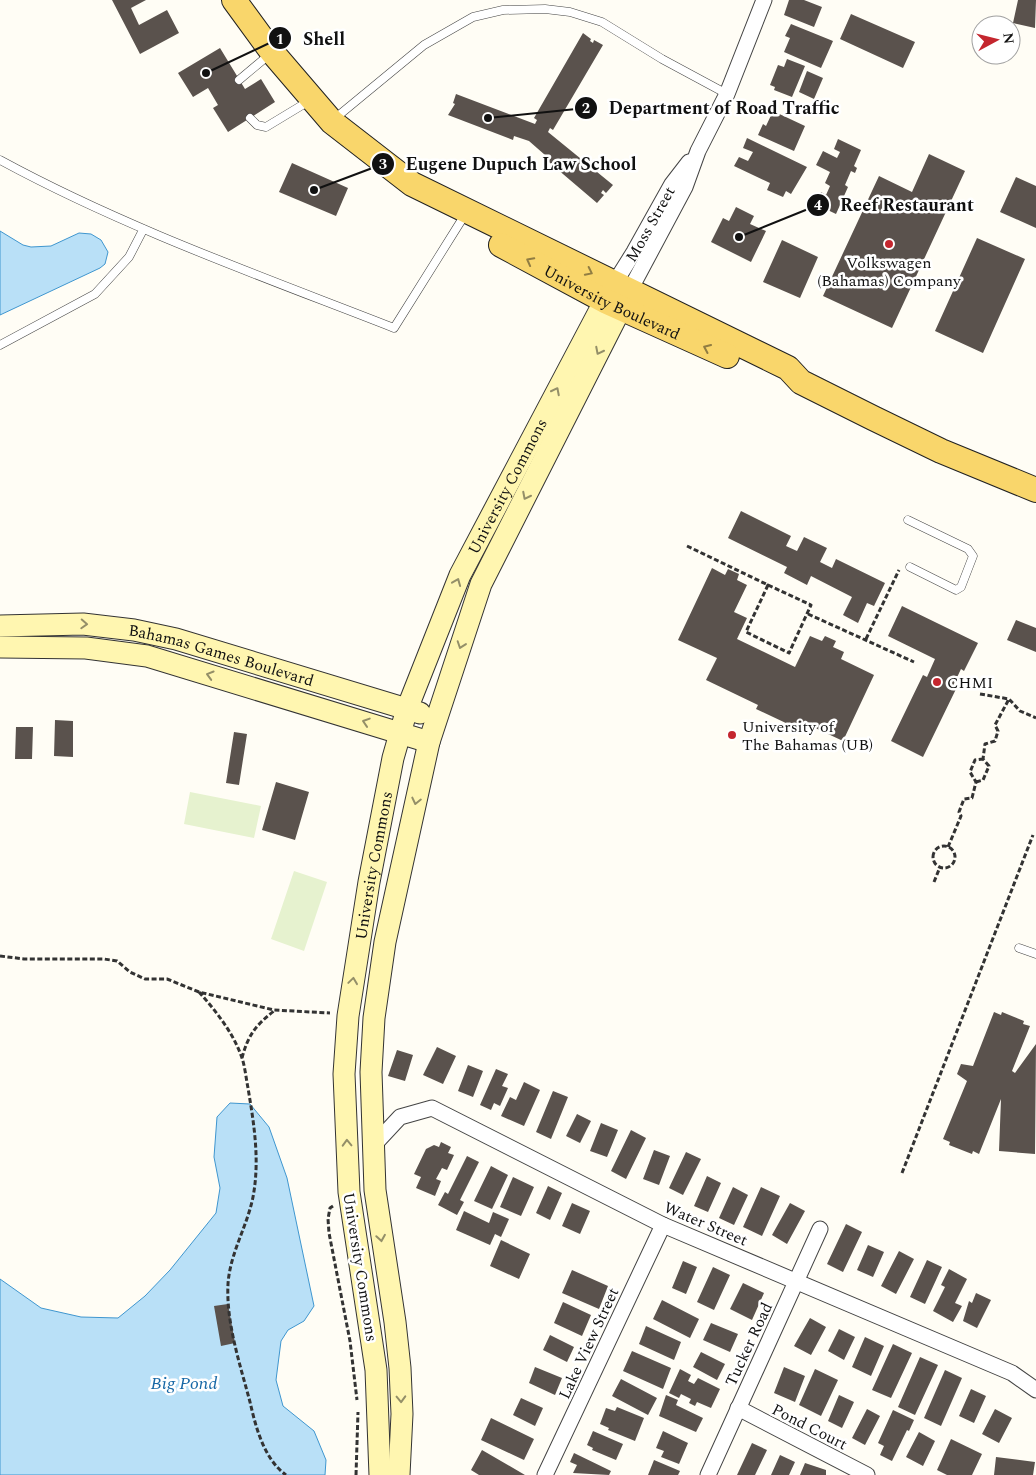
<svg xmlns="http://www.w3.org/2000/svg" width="1036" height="1475" font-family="Spectral,serif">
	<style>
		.pitch { fill: #e6f2cf }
		.water { fill: #b9e0f7; stroke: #3f96cf }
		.building { fill: #5a524d }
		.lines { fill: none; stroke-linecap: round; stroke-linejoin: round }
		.service-casing { stroke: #444; stroke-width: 9 }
		.minor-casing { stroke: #444; stroke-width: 17 }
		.secondary-casing { stroke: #333; stroke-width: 23 }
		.primary-casing { stroke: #222; stroke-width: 26 }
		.path { stroke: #333; stroke-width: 3; stroke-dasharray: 5 2.5; stroke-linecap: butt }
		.service { stroke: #fff; stroke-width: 8 }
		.minor { stroke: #fff; stroke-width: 15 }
		.secondary { stroke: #fff6b0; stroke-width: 21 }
		.primary { stroke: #f9d66b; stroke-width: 24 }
		.oneway { stroke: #917d42 }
		.oneway2 { stroke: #948f68 }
		.poi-dot { fill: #c4262e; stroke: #fff; stroke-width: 2 }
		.labels { text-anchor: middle; stroke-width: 5; stroke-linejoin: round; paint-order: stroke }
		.street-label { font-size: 16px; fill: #111; stroke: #fff }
		.poi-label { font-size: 16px; fill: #111; stroke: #fff; text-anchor: start }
		.water-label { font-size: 18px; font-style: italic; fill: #1768a6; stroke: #fff }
		.leader { fill: none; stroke: #111; stroke-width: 2 }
		.callout-dot { fill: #111; stroke: #fff; stroke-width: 2 }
		.mark-label { font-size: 15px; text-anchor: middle; font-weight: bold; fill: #fff }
		.callout-label { font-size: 18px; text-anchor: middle; font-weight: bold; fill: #111; stroke: #fff; stroke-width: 5; stroke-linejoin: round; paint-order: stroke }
	</style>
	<rect width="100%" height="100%" fill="#fffdf5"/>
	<path class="pitch" d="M190,792L261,806L254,838L184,824Z
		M294,871L327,882L304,951L271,939Z"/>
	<path class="water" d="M0,231L23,245L31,247L51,246L79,233L91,234L101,240L108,252L105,264L100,268L0,315Z
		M230,1103L250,1104L269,1127L287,1178L314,1306L304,1321L288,1330L281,1341L276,1380L283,1406L314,1431L326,1460L325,1475H0V1279L41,1308L81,1317L118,1318L145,1296L170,1270L216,1213L220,1188L214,1157L217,1117Z"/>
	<path class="building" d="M112,0H146L131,8L139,25L167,10L179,33L140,54Z
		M789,0H804L822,7L814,27L784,15Z
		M1018,0H1036L1035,28L1013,23Z
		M851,14L915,42L903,68L840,39Z
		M791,24L833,41L821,68L784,52L790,38L785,36Z
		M583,33L591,39L590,41L593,43L594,40L603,45L553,130L550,128L548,132L613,185L606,193L603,190L601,193L604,195L597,203L543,157L545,155L529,141L514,136L513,140L448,115L455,104L453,103L456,94L535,124L537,120L534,118Z
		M220,48L245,89L261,79L275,102L228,132L213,108L218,105L208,88L193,97L178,73Z
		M787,59L805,66L792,97L774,90L775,87L770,85L778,65L784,67Z
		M807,71L823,78L814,99L799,92Z
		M773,111L805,126L794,151L758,135L763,124L766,126Z
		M747,138L807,167L791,194L786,191L783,197L767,190L770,183L734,166L739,157L748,161L753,152L743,148Z
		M838,139L861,150L854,166L857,168L855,173L851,171L845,185L848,187L836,214L815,204L821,192L826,195L830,186L825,183L830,172L816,165L823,151L837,158L840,152L834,149Z
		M929,154L965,171L892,328L823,296L879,176L912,192Z
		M292,163L348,188L336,216L279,192Z
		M1016,177L1036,186V228L1000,212Z
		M736,207L754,216L750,224L766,231L751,262L711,242L723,218L729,221Z
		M977,238L1025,259L983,353L935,331Z
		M782,240L818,257L800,298L763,282Z
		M741,511L791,536L786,546L797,551L804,537L827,548L820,562L832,568L836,559L885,583L874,606L867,603L858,623L843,615L852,597L811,576L807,585L784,573L787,567L728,538Z
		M712,568L725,575L728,569L739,574L737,580L747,585L734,612L747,618L737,639L795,667L810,636L822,641L825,636L836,641L833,647L844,652L841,659L874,675L843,741L811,726L807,733L756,709L758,705L706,680L717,658L678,640Z
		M902,606L978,643L964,671L961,669L952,688L956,689L923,757L891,741L923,675L927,677L935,659L888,636Z
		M1016,620L1036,628V652L1007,640Z
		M55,720L73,721V757L54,756Z
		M16,727H33L32,759H15Z
		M234,732L247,734L239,785L226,783Z
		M276,782L309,792L295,840L262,830Z
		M994,1012L1001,1015L1002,1012L1024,1021L1023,1024L1030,1026L1012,1071L1015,1073L1036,1044L1035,1154L999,1151L1001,1099L979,1154L973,1151L972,1154L949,1145L950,1142L943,1139L967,1081L957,1074L961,1064L973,1066Z
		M437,1047L456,1056L443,1084L423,1075Z
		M397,1050L413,1055L405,1081L388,1076Z
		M468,1065L483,1071L473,1097L458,1091Z
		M496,1069L508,1074L502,1086L508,1088L500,1106L494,1103L491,1110L480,1105Z
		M524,1082L540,1090L524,1126L501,1116L510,1097L516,1100Z
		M553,1091L568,1097L551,1139L536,1132Z
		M577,1114L591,1121L580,1143L566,1136Z
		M601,1123L618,1130L607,1157L590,1151Z
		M631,1130L646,1138L626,1179L611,1171Z
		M441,1142L451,1147L448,1153L454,1155L447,1170L442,1168L436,1179L441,1181L435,1196L416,1188L421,1177L414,1174L426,1149L434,1145L439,1147Z
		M654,1150L670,1156L659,1185L643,1179Z
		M686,1152L701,1159L683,1195L669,1188Z
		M467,1156L479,1162L460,1200L464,1202L457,1215L438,1205L445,1192L448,1194Z
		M491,1166L508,1175L492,1209L474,1201Z
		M707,1176L721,1183L708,1212L694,1206Z
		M513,1177L534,1187L521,1216L500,1207Z
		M548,1186L562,1193L550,1220L536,1213Z
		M733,1187L748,1195L734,1225L719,1218Z
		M761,1187L780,1196L762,1236L743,1227Z
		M572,1203L590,1211L580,1234L562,1226Z
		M790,1203L805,1211L787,1244L772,1235Z
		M464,1211L489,1223L493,1212L509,1219L501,1237L495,1234L490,1245L456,1230Z
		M846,1224L862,1232L843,1272L827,1264Z
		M501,1240L530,1254L519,1279L490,1266Z
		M868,1245L884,1252L873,1277L857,1270Z
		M899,1251L914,1259L896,1294L881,1286Z
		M927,1260L942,1267L925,1304L910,1297Z
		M683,1261L697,1267L686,1294L672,1288Z
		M713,1267L730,1275L714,1310L697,1302Z
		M949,1269L967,1279L955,1303L962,1306L953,1322L933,1311L945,1287L941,1285Z
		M572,1270L608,1286L599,1309L562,1293Z
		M743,1283L764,1293L752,1320L730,1309Z
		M976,1293L991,1300L977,1328L963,1321L969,1301L972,1303Z
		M662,1300L699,1319L690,1338L653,1319Z
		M563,1302L591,1315L582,1336L554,1323Z
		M228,1304L235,1343L221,1346L214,1306Z
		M810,1318L826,1327L811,1355L794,1346Z
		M711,1323L738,1334L730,1352L703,1340Z
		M646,1326L681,1342L674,1360L639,1344Z
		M839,1329L855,1337L844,1360L828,1351Z
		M550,1335L574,1347L567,1362L543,1350Z
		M865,1337L884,1346L871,1376L852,1367Z
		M893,1344L912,1353L891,1398L872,1390Z
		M632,1351L671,1368L663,1389L623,1371Z
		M701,1352L725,1364L717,1380L693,1367Z
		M920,1357L938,1365L915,1415L898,1407Z
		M535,1367L562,1378L555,1395L529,1383Z
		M784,1367L805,1376L795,1402L774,1393Z
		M680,1369L691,1375L688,1381L694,1384L698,1378L720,1389L711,1408L697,1402L695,1406L689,1403L691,1399L681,1394L679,1398L669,1393Z
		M815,1369L838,1380L821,1416L799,1405Z
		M945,1370L962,1378L941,1426L924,1418Z
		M621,1379L657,1398L648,1415L612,1396Z
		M971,1389L986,1396L974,1423L959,1416Z
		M666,1395L678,1400L676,1405L703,1418L696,1432L659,1416Z
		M839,1395L854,1402L842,1428L828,1421Z
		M521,1398L543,1408L535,1426L513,1415Z
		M617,1407L644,1418L635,1441L608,1430L609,1428L600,1424L606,1408L615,1411Z
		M867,1409L880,1416L865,1445L852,1438Z
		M995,1409L1012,1418L999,1443L982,1434Z
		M893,1410L914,1420L909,1431L907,1430L892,1461L880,1455L884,1446L878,1443Z
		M491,1418L534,1439L524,1460L481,1440Z
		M593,1431L623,1444L616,1460L592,1450L593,1448L587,1445Z
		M663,1431L688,1443L679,1464L661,1457L664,1451L656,1448Z
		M919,1432L935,1441L923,1466L906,1457Z
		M951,1439L982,1454L972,1475H947L937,1470Z
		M752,1443L767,1450L755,1475H737Z
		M482,1450L525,1475H479L471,1470Z
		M574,1453L611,1471L609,1475L573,1473L577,1465L570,1462Z
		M780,1455L795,1462L789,1475H771Z
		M996,1457L1035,1462L1033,1475H994Z
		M654,1460L680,1471L678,1475H648Z
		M805,1463L826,1470V1475H800Z"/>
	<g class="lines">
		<g class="service-casing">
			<path id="service" d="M239,80L270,54
				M250,118L257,125L266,127L309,101
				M333,120L424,45L473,17L503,10L545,9L570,12L602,22L662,59L727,94
				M0,160C125,228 261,276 394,328L461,221
				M0,345L95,294L129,257L143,230
				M908,520L968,549L973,556L961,587L956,590L910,567
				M1019,948L1036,954"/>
		</g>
		<g class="minor-casing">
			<g id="minor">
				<path id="s1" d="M614,284L634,252L672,184L689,162"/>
				<path d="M629,292L685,187L698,151L727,94L764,0"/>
				<path d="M373,1146L400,1117L432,1108L663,1225L1012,1373L1036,1390"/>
				<path d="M738,1408L867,1475"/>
				<path d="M545,1475L663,1225"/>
				<path d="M708,1475L820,1229"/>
			</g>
		</g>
		<g class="secondary-casing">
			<g id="secondary">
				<path id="s2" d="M0,626L83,624L134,630L176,639L420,713"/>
				<path d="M0,647L86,648L147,656L429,742"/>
				<path id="s3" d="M380,1475L376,1370L349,1192L344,1074L348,1016L369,882L393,758L407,709L460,575L612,287"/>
				<path d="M399,1475L402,1414L400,1368L395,1322L375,1190L371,1072L374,1018L385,942L429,742L481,584L628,294"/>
			</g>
		</g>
		<g class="primary-casing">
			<g id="primary">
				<path d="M234,0L272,52L332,122L412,184L788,368L801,382L873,418L941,451L1036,490"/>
				<path id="s4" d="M501,245L605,301L727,356"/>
			</g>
		</g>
		<path class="path" d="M687,546L768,585
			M768,585L811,605L789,653L746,632Z
			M808,614L914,662
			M866,639L899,570
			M980,694L1009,699L1020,711L1036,718
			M976,782L983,780L989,766L983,759L985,744L995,741L998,731L995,725L1009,699
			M933 857a11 11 0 1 1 22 0a11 11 0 1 1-22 0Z
			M948,847L961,816L959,812L964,799L972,798L976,782L970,772L975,760L983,759
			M934,882L940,867
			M0,956L24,959H104L117,961L130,972L145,979H167L199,992L274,1010L330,1013
			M199,992C216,1011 234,1034 242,1058C245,1067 246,1078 248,1088C254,1124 260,1160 253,1197C247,1227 230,1253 228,1284C226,1323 240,1364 250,1402C256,1428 264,1459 286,1475
			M242,1058C248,1035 256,1025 274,1011
			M902,1173L1033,835
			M333,1206L330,1208L328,1219L329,1233L350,1341L357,1400
			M356,1475L358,1412"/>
		<use href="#service" class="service"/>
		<use href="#minor" class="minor"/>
		<use href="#secondary" class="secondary"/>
		<use href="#primary" class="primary"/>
	</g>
	<defs><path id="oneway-chevron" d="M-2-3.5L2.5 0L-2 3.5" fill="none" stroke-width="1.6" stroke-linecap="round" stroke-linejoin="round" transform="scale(1.25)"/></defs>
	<g class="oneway">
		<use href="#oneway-chevron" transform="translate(530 261) rotate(-152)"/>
		<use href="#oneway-chevron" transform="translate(589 272) rotate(26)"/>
		<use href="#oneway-chevron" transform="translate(707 348) rotate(-156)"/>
	</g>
	<g class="oneway2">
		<use href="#oneway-chevron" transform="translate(599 351) rotate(117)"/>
		<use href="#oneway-chevron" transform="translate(556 391) rotate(-63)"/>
		<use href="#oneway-chevron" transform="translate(526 496) rotate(117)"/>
		<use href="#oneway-chevron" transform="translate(457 582) rotate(-68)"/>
		<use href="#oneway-chevron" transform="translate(84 624) rotate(3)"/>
		<use href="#oneway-chevron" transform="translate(461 645) rotate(109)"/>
		<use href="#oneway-chevron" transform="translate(210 675) rotate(-164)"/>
		<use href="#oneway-chevron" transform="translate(366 722) rotate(-162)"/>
		<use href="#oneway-chevron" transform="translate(416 801) rotate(103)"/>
		<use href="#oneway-chevron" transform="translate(353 981) rotate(-82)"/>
		<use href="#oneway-chevron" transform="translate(347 1143) rotate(-92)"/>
		<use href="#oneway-chevron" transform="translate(381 1238) rotate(81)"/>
		<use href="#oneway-chevron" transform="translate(401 1399) rotate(88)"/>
	</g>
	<g class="poi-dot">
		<circle cx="889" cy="244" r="5"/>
		<circle cx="937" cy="682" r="5"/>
		<circle cx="732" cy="735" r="5"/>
	</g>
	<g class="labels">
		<g class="street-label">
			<text dy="6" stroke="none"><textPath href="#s1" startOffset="70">Moss Street</textPath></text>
			<text dy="6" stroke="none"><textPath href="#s4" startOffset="125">University Boulevard</textPath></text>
			<text dy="6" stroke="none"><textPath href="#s3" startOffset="1019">University Commons</textPath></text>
			<text dy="6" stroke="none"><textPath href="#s2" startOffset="225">Bahamas Games Boulevard</textPath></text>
			<text dy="6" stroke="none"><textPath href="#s3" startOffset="614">University Commons</textPath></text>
			<text transform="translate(706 1223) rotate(23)" y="6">Water Street</text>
			<text transform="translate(361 1267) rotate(81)" y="6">University Commons</text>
			<text transform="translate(588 1343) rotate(-65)" y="6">Lake View Street</text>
			<text transform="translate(748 1344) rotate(-65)" y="6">Tucker Road</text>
			<text transform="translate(810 1426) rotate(27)" y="6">Pond Court</text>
		</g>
		<g class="poi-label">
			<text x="889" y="268" text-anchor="middle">Volkswagen<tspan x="889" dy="18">(Bahamas) Company</tspan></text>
			<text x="947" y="688">CHMI</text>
			<text x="742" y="732">University of<tspan x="742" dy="18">The Bahamas (UB)</tspan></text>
		</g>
		<g class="water-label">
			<text x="184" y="1389">Big Pond</text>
		</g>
	</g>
	<path class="leader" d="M206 73L280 38M488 118L586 108M314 190L383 164M739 237L818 205"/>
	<g class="callout-dot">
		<circle cx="206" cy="73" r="5"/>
		<circle cx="488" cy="118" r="5"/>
		<circle cx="314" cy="190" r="5"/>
		<circle cx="739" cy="237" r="5"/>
		<circle cx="280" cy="38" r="12"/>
		<circle cx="586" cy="108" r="12"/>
		<circle cx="383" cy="164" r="12"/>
		<circle cx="818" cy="205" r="12"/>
	</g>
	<g class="mark-label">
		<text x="280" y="44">1</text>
		<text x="586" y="113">2</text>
		<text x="383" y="169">3</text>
		<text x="818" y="210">4</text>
	</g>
	<g class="callout-label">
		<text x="324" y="45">Shell</text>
		<text x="724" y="114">Department of Road Traffic</text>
		<text x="521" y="170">Eugene Dupuch Law School</text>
		<text x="907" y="211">Reef Restaurant</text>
	</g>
	<g transform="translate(996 40) rotate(83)"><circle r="24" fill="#ffffff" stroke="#a0a0a0"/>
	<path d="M0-4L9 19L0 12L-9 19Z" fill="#c4262e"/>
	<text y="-8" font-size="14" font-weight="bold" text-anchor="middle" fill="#111111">N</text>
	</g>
</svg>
